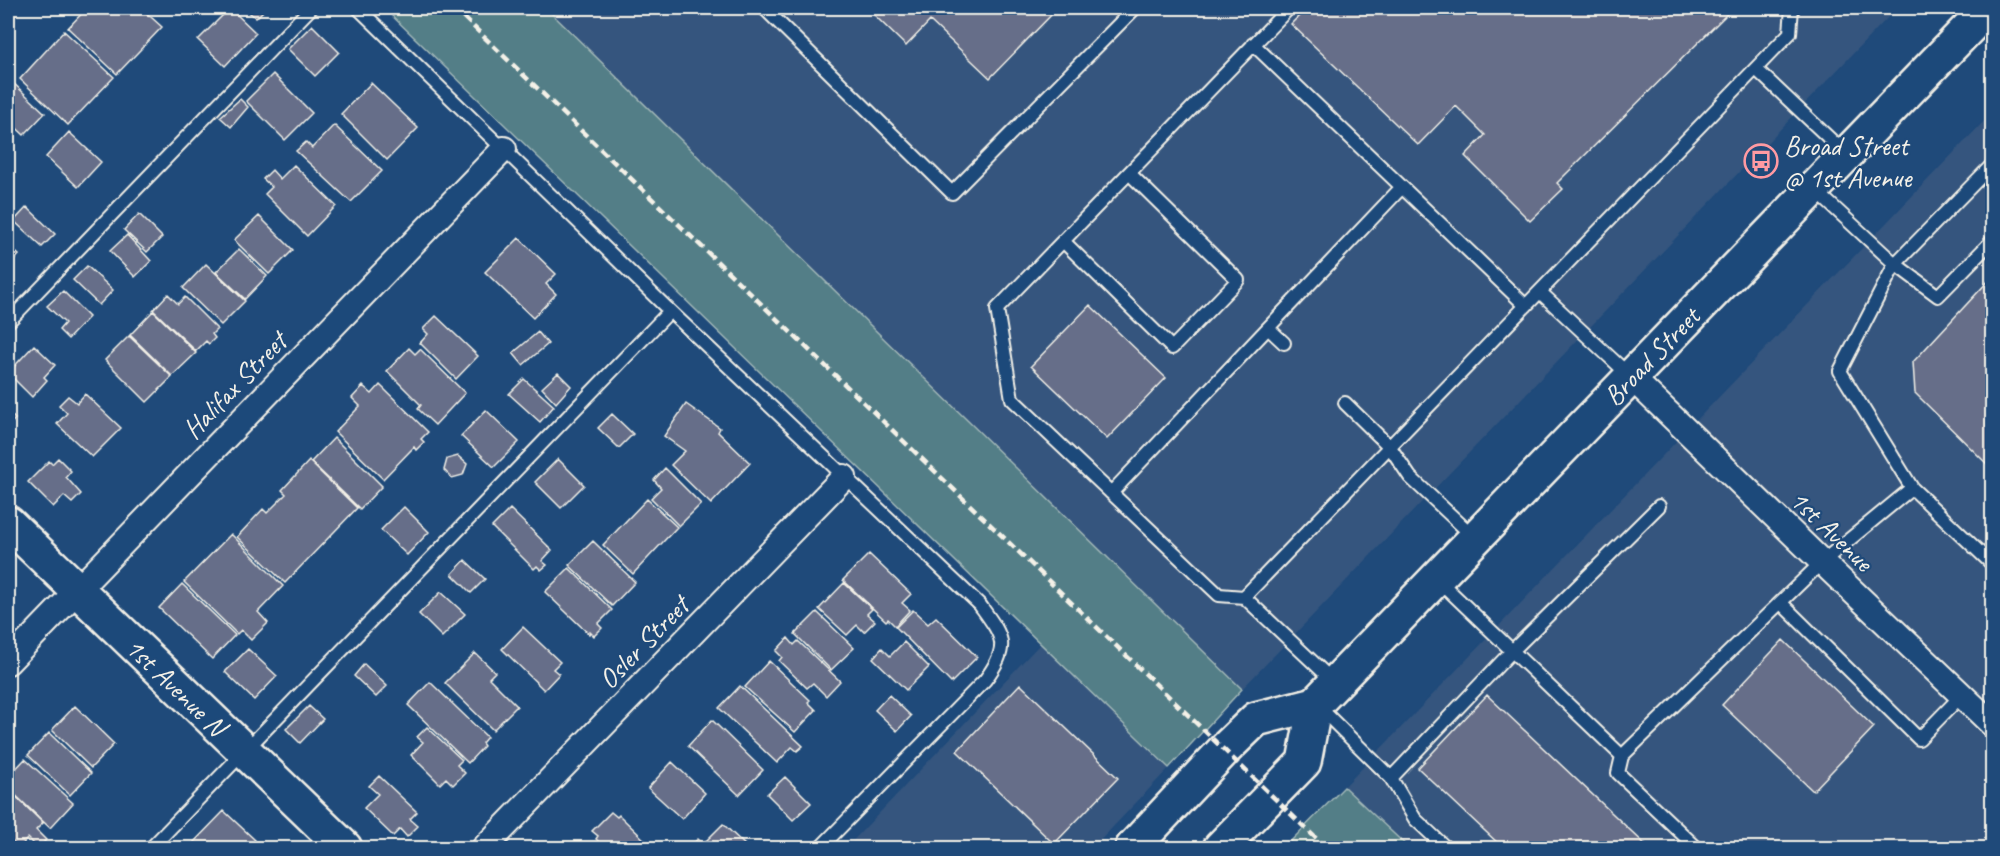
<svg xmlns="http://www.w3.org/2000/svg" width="2000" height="856" font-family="Caveat,sans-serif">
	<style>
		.built { fill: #34557e }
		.green { fill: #527e87; stroke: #a3b8b8; stroke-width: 1.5 }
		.building { fill: #666e89; stroke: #f4f1e8; stroke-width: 1.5 }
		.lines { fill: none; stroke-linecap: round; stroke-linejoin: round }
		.lane-casing { stroke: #f4f1e8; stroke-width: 16 }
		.street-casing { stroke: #f4f1e8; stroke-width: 28 }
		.secondary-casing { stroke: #f4f1e8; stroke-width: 38 }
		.lane { stroke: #1f4a7a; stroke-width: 12 }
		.street { stroke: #1f4a7a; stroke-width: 24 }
		.secondary { stroke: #1f4a7a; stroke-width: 33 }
		.rail { stroke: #f4f1e8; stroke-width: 4.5; stroke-dasharray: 9 4.5; stroke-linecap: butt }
		.labels { text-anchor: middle; stroke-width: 4.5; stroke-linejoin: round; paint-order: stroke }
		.poi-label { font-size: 28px; fill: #f4f1e8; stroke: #1f4a7a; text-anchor: start }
		.street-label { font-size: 28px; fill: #f4f1e8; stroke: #1f4a7a }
	</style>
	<rect width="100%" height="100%" fill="#1f4a7a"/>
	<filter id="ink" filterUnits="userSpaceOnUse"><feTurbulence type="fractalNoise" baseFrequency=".0167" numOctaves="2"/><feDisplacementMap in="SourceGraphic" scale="12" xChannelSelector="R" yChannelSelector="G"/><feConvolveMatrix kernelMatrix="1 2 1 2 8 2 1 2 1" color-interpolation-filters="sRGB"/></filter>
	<g filter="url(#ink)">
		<path class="built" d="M546,8H1897L1242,689Z
			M1992,113V848H1409L1344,787Z
			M1040,644L1169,768L1093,848H846Z"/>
		<path class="green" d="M384,8H546L1242,689L1169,768Z
			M1344,787L1409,848H1284Z"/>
		<path class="building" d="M87,8H141L162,27L117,74L68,28Z
			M230,8L256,33L225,66L198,40Z
			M244,8H266L256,18Z
			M867,8H1058L990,78L930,21L906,46Z
			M1307,8H1733L1557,183L1563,189L1530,221L1465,156L1485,135L1456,106L1418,145L1291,24Z
			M312,25L339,52L315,76L288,49Z
			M64,31L114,77L68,125L20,79Z
			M273,74L312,113L285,140L246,101Z
			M10,80L45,113L24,135L8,120V83Z
			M371,83L418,128L387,160L341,114Z
			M240,99L248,107L231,127L220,117Z
			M334,125L382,171L351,202L296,151L306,142L312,148Z
			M69,132L101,162L78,187L46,157Z
			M294,165L336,206L307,236L265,194L272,187L263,179L272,170L280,179Z
			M27,207L55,234L42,247L14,221Z
			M139,214L162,237L147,252L124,230Z
			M259,216L293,250L269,274L234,240Z
			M127,235L151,261L135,277L110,251Z
			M519,238L556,274L546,284L556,294L533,318L485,272Z
			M8,245L19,255L8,267L13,272L8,277Z
			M239,249L267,276L245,299L216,272Z
			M206,264L245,301L221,325L183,288Z
			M87,266L113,290L99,305L73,280Z
			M1992,277V469L1915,393L1913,362Z
			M63,291L89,317L68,339L59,330L65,323L47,306Z
			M168,294L178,304L185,297L217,329L212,334L215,338L209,344L206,341L196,351L153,310Z
			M1090,305L1166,378L1107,439L1031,366Z
			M153,311L196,353L172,376L130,335Z
			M436,316L478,356L456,379L420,343L428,334L423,329Z
			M538,332L548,344L523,365L513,353Z
			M129,336L172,377L147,402L105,360Z
			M34,345L55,365L44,377L47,380L32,397L8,373Z
			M409,348L415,354L420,349L465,393L435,425L418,409L421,405L387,371Z
			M558,373L571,386L556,403L542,388Z
			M524,379L554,406L540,422L509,394Z
			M380,385L428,432L421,439L424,442L416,450L414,447L383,479L335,432L360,406L352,398L363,386L372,394Z
			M85,394L121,428L92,457L57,424L67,413L59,405L68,396L77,403Z
			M686,404L720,428L718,432L750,463L711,504L671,465L685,451L664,436Z
			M486,410L519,442L494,467L461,436Z
			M8,411L15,419L8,427Z
			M612,414L633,434L619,448L598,428Z
			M334,438L382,486L360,509L311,462Z
			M458,456L467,464L463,475L452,478L444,470L447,459Z
			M58,458L71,471L66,477L81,494L72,503L64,496L53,507L28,482L49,461L52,464Z
			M558,459L584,485L561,508L535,482Z
			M309,461L357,508L285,583L237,537L263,509L267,513L286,494L282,490Z
			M665,468L701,504L679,526L651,498L661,488L654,480Z
			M647,499L677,527L633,574L603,545Z
			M404,507L429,532L407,555L381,530Z
			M510,509L552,550L542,561L547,565L541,570L537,566L534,569L492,527Z
			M231,534L283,586L258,612L268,623L251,640L241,630L237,634L184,582Z
			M593,541L635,582L612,606L569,565Z
			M869,554L911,594L902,603L910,610L895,626L888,619L886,621L843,580Z
			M465,560L485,579L471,593L452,574Z
			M569,568L612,610L598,624L602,628L594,636L590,632L589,634L545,592Z
			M844,583L872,609L867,614L875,621L864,632L857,625L847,635L819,609Z
			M182,584L235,635L212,659L159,608Z
			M441,592L465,614L442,637L419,614Z
			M913,610L928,624L936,617L977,657L951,683L896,627Z
			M817,612L854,648L831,670L795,634Z
			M523,627L560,662L553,669L559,674L544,690L502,649Z
			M788,638L794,645L798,641L840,681L826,696L813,683L807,688L779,661L782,657L776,651Z
			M1783,640L1874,727L1813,791L1722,705Z
			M904,642L929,667L906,690L873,658L882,648L890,656Z
			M248,649L277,676L254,700L225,672Z
			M475,653L495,672L489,678L517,706L493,730L445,683Z
			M769,661L810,700L808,702L816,710L795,732L745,687Z
			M364,664L387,686L376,697L354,676Z
			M430,682L487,737L482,743L484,746L468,763L408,705Z
			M1020,684L1118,778L1054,844L957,751Z
			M740,686L803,746L797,751L792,747L777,763L719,708Z
			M889,695L911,716L897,731L875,710Z
			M1487,695L1649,848H1501L1502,847L1418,768Z
			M75,706L114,744L91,768L52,730Z
			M309,706L323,719L300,743L286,729Z
			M712,720L763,770L739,795L688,746Z
			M427,727L462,760L457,765L465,773L453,785L446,778L440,784L411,755L423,742L417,737Z
			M49,733L91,773L70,795L28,755Z
			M25,759L73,803L50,828L8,788V777Z
			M672,762L705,793L682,819L648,788Z
			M379,776L417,812L410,819L418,826L407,837L400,829L393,836L364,808L378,794L369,786Z
			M785,777L811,803L793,820L767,794Z
			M8,789L43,823L36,830L46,840L38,848L28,838L19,848L8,837Z
			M224,811L255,840L247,848H194L195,847L192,844Z
			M611,812L617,817L619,815L653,848H605L596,839L598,836L592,831Z
			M723,824L748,848H711L705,842Z
			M698,839L708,848H688Z"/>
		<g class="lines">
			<g class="lane-casing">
				<path id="lane" d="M358,8L670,311L980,605C1003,637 1011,645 985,680L820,848
					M764,8L952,193L1135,8
					M1253,44L1526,306
					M1756,69L1846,154
					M1992,165L1895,264L1938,296L1992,241
					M1814,189L1895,264L1840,371L1912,488L1992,564
					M1063,241L1172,348L1238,280L1129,173
					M1540,292L1630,376
					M8,322L311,8
					M1268,328L1284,343
					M1345,403L1390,447L1410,477L1474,537
					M1111,493L1402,187
					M1437,579L1622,756L1618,773L1697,848
					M1244,597L1219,595L1012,399L997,309L1289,8
					M1781,603L1919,739L1962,695
					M1334,682L1244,597L1790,33L1792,8
					M1319,707L1391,778L1512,651L1659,506
					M1622,756L1822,562L1912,488
					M1391,778L1415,819L1446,848
					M151,848L670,311"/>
			</g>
			<g class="street-casing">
				<path id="street" d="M1631,377L1822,562L1992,724
					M8,662L504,149
					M484,848L844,477"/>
			</g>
			<g class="secondary-casing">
				<path id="secondary" d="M8,523L345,848
					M1132,848L1224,750L1256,719L1315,704L1988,8
					M1220,848L1304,762L1315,704"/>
			</g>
			<use href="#lane" class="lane"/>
			<use href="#street" class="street"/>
			<use href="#secondary" class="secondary"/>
			<path class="rail" d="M454,8L1326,848"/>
		</g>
	</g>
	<defs>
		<g id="bus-ring" transform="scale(1.725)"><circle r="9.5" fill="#1f4a7a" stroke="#ff9aa2" stroke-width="1.5"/><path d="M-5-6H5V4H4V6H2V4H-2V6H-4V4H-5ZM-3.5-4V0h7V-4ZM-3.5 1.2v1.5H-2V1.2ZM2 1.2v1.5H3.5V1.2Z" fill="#ff9aa2"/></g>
	</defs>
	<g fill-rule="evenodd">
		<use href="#bus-ring" x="1761" y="161"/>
	</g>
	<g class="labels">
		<g class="poi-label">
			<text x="1784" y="155">Broad Street<tspan x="1784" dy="32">@ 1st Avenue</tspan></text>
		</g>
		<g class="street-label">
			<text transform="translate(1651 356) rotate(-46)" y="10">Broad Street</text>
			<text transform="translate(234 385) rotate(-46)" y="10">Halifax Street</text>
			<text transform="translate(1832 530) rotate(44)" y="10">1st Avenue</text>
			<text transform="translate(643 642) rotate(-46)" y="10">Osler Street</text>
			<text transform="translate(176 686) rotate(44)" y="10">1st Avenue N</text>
		</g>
	</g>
	<rect width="2000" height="856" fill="none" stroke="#1f4a7a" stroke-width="30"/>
	<rect x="15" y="15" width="1970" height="826" fill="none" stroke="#f4f1e8" stroke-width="2" filter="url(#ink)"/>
</svg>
